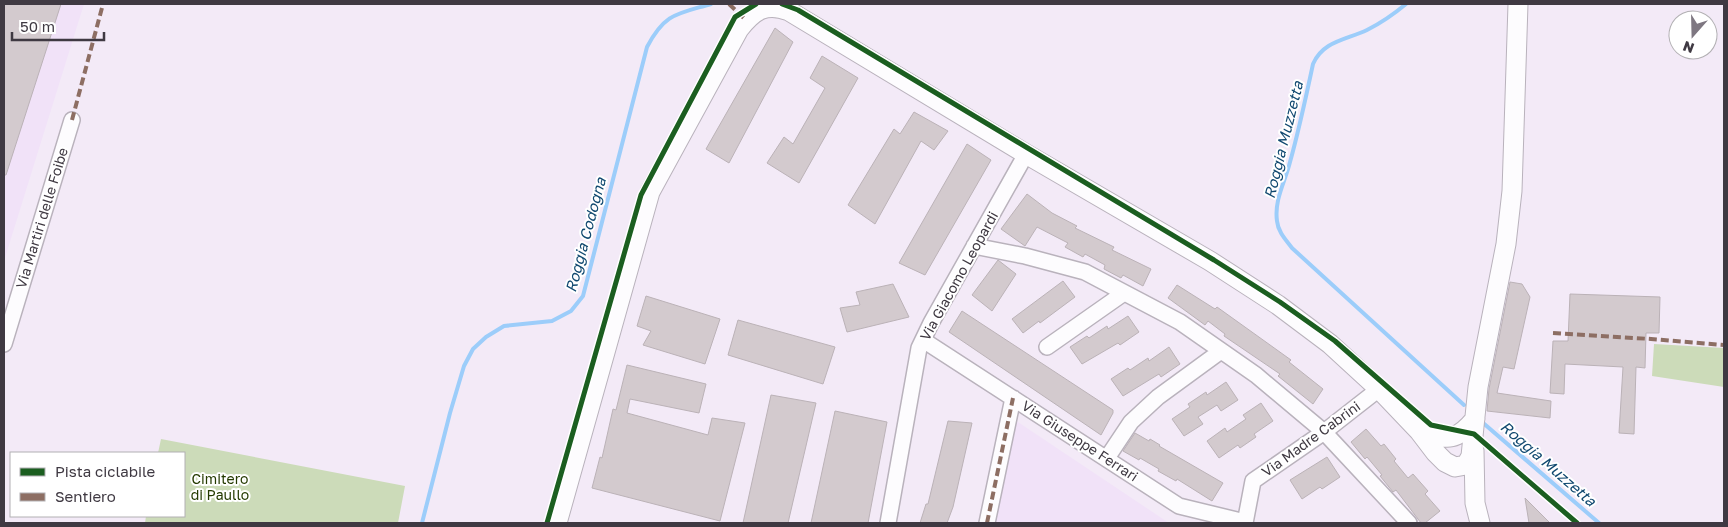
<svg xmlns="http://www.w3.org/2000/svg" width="1728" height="527" font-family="'Golos Text',sans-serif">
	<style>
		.built { fill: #f1e2f8 }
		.green { fill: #ccdbb9 }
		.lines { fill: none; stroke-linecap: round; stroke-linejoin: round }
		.stream { stroke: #9ccdfa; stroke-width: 4 }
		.building { fill: #d3cace; stroke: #bbb2b7 }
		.minor-casing { stroke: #b9b2bc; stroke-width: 18 }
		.tertiary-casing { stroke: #b9b2bc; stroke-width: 21 }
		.minor { stroke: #fdfcfe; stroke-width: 15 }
		.tertiary { stroke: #fdfcfe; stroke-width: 19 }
		.quiet { stroke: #8d6e63; stroke-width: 4; stroke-dasharray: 8 4; stroke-linecap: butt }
		.cycleway-casing { stroke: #fff; stroke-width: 8 }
		.cycleway { stroke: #1b5e20; stroke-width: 5 }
		.labels { text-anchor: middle; stroke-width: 4; stroke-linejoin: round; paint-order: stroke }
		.street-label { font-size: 14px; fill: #3f3942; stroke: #fff }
		.park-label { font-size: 14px; fill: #243a00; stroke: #fff }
		.water-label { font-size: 15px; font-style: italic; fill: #114970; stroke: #fff }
	</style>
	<rect width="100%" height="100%" fill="#f3eaf7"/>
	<path class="built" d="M4,4H84L4,261Z
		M1012,418L1169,523H993Z"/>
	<path class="green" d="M1654,344L1724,348V387L1652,376Z
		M161,439L405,486L398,523H145L146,516H184V453H158Z"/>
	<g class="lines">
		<path class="stream" d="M1406,4C1394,14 1381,23 1367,30C1346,40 1323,41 1313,64C1306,97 1299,130 1290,162C1285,182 1274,200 1277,221C1278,232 1286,240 1292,248L1464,405
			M1482,422L1599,523
			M422,523L450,413L464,366L473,349L486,337L504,326L552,321L571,311L583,296L647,47C665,13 677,14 711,4"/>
	</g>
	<path class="building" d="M4,4H61L6,175H4Z
		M775,28L793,42L729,163L706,149Z
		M822,56L858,78L799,183L767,163L784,137L793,144L825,88L810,78Z
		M914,112L948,131L934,150L921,141L875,224L848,205L894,129L900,134Z
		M967,144L991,160L925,275L899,263Z
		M1027,194L1052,213L1077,226L1075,228L1114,247L1112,250L1151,269L1143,286L1123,275L1121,278L1104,269L1105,265L1085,254L1083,257L1065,247L1068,243L1037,227L1025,246L1001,229Z
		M998,260L1016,274L992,311L972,295Z
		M1063,281L1075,297L1040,323L1039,321L1023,333L1012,319Z
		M1510,282L1522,284L1530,297L1514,369L1503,367L1497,393L1551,401L1550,418L1487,411L1489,389Z
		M893,284L909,317L847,332L840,308L860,305L856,292Z
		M1177,285L1215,309L1217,307L1291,360L1289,362L1323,389L1313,404L1278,376L1280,374L1224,336L1225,334L1208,321L1205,325L1168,298Z
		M1570,294L1660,297L1659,333H1646L1645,368L1636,367L1634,434L1619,433L1623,367L1565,364L1564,394L1550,393L1553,341H1568Z
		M646,296L720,319L705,364L643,345L651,331L637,326Z
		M962,311L1113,410V413L1101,435L949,332Z
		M1128,316L1139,332L1120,345L1118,343L1082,364L1070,347L1087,336L1089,338L1107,326L1108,329Z
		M738,320L835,347L823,384L728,355Z
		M1169,347L1180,364L1161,377L1159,374L1123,396L1111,379L1128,368L1130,370L1148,358L1149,361Z
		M627,365L706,384L699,413L630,399L627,413L708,435L712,418L745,423L720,521L592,488L600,457L602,458L613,409L616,410Z
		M1226,382L1238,400L1221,411L1217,405L1198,417L1203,424L1184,436L1172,419L1190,407L1188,404L1206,392L1207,395Z
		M771,395L816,403L788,523H743Z
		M1261,403L1273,421L1254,434L1256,437L1240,448L1238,445L1219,458L1207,441L1225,428L1227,432L1246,419L1243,415Z
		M835,411L887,422L868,523H811Z
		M948,421L972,423L953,507L947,523H920L926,504H928Z
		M1366,429L1381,446L1384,444L1396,459L1394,461L1408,478L1413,474L1428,491L1425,494L1440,511L1425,523H1421L1396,490L1393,492L1380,476L1382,475L1367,457L1365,459L1351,442Z
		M1135,433L1149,441L1150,439L1160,445L1159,446L1223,483L1212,501L1177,479L1176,481L1158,471L1159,469L1140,458L1139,460L1123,451Z
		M1327,457L1340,477L1322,489L1320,487L1302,499L1290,480Z
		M1525,498L1550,523H1529Z"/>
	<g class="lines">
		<g class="minor-casing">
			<path id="minor" d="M974,246L1025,256L1085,272L1180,322L1256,375L1324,432L1409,523
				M923,340L1179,506L1245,522
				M4,344L72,120
				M1047,347L1124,293
				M1107,458L1131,422L1158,397L1221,351
				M888,523L919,348L931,323L1026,154
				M987,523L1013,398
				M1245,523L1253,481L1324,432L1379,389"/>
		</g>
		<g class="tertiary-casing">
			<path id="tertiary" d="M1419,431C1448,439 1455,443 1475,419
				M1474,450L1475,503L1480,523
				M557,523L650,192L739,29C754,10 766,2 789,11L1026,154L1210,261L1278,305L1330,344L1379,389L1419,431L1435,452L1445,462L1455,467L1466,465L1471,456L1478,387L1506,244L1512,191L1518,4"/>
		</g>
		<use href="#minor" class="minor"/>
		<use href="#tertiary" class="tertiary"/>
		<path class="quiet" d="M729,4L746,20
			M72,120L103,4
			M1553,333L1651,339L1724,345
			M987,523L1013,398"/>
		<g class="cycleway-casing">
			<path id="cycleway" d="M782,4L798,10L1214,260L1280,302L1335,341L1431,425L1474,434L1577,523
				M547,523L641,195L735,17L756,4"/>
		</g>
		<use href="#cycleway" class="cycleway"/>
	</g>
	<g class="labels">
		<g class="street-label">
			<text transform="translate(42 218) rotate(-73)" y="5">Via Martiri delle Foibe</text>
			<text transform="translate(959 276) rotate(-61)" y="5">Via Giacomo Leopardi</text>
			<text transform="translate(1311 439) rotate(-36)" y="5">Via Madre Cabrini</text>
			<text transform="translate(1080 441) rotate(33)" y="5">Via Giuseppe Ferrari</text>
		</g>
		<g class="park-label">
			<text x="220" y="484">Cimitero<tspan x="220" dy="16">di Paullo</tspan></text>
		</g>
		<g class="water-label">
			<text transform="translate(1284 140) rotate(-76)" y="5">Roggia Muzzetta</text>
			<text transform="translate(586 235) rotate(-75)" y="5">Roggia Codogna</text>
			<text transform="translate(1548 464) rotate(41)" y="5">Roggia Muzzetta</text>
		</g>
	</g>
	<rect width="1728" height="527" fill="none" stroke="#3f3942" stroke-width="10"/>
	<rect x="10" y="452" width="175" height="65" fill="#ffffff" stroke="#b2b0b3"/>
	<rect x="20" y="468" width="25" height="8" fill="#1b5e20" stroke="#b2b0b3"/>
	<text x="55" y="477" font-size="15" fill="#3f3942">Pista ciclabile</text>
	<rect x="20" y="493" width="25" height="8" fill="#8d6e63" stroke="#b2b0b3"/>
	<text x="55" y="502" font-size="15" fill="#3f3942">Sentiero</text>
	<g transform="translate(1693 35) rotate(200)"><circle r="24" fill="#ffffff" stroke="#b2b0b3"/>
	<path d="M0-4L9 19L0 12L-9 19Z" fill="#7e7781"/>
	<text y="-8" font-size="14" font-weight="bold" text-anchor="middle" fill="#3f3942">N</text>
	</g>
	<path d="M12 32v8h92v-8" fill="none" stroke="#3f3942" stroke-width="2.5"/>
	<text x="20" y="32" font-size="15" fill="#3f3942" stroke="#ffffff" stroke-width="4" paint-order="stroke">50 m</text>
</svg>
